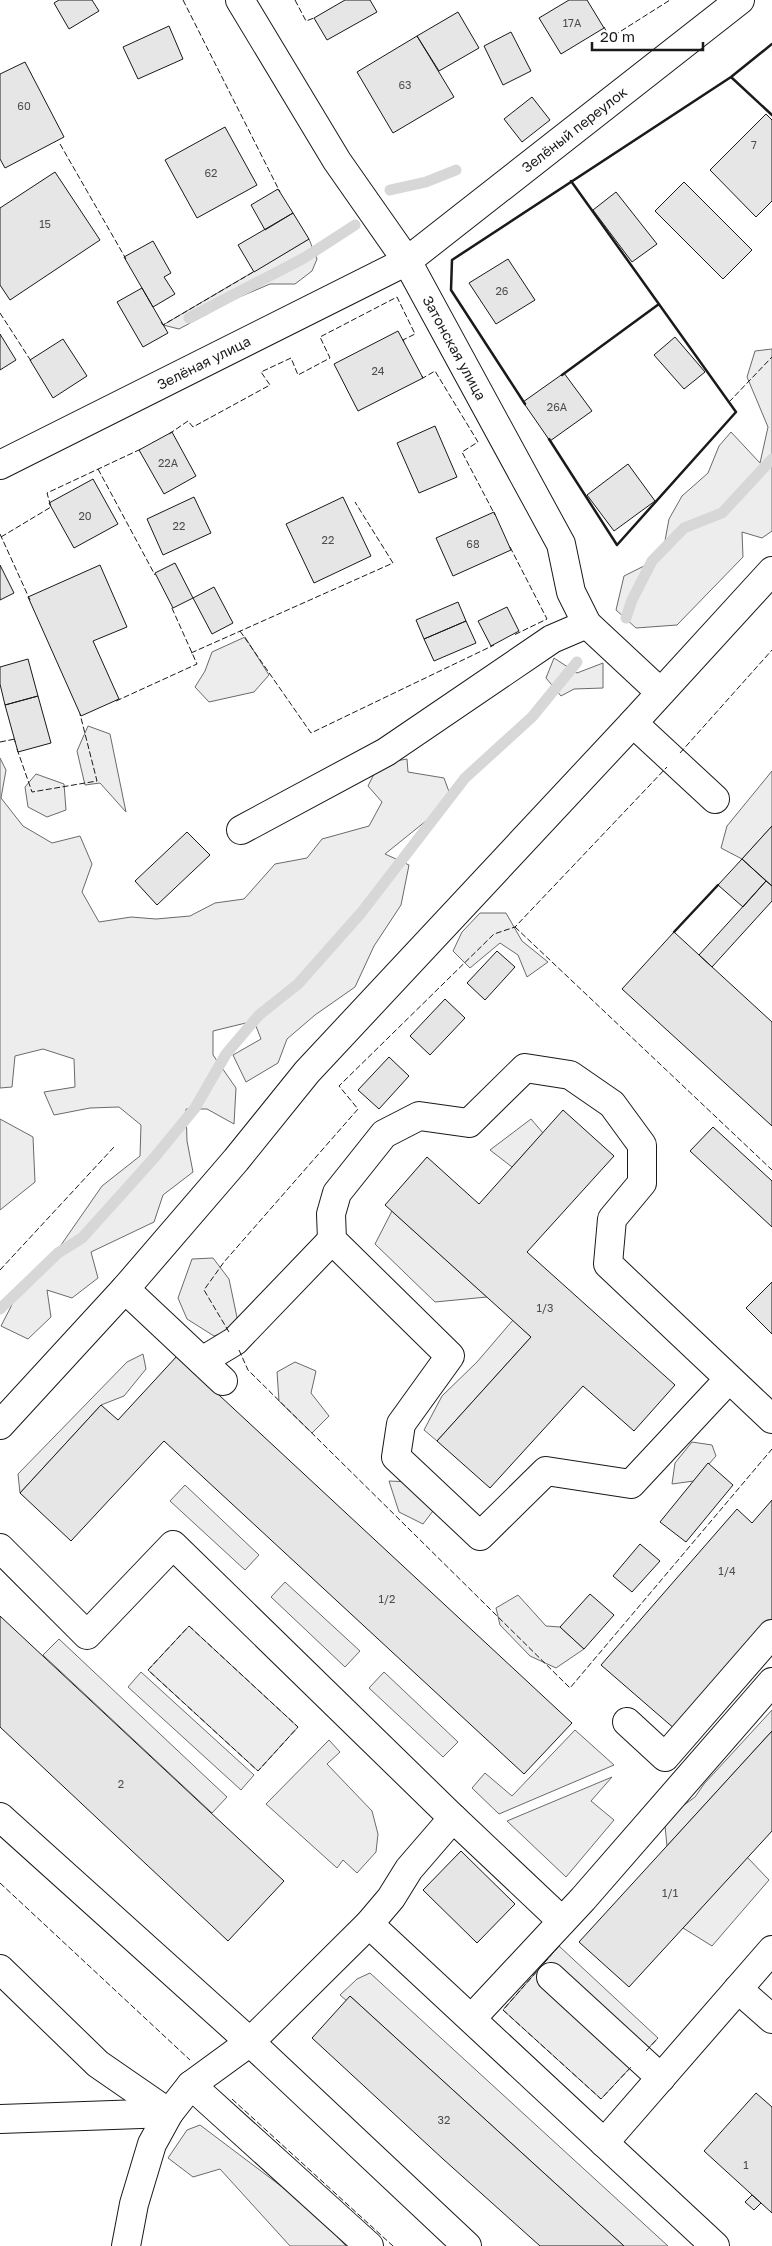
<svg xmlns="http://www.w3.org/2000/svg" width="772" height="2246" font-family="'Golos Text',sans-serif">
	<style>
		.built { fill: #ededed; stroke: #6a6a6a }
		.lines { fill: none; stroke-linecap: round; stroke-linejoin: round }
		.stream { stroke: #d7d7d7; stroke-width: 11 }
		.building { fill: #e6e6e6; stroke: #1a1a1a }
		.minor-casing { stroke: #1a1a1a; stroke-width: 30 }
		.minor { stroke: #fff; stroke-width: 28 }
		.fence { stroke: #1a1a1a; stroke-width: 1; stroke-dasharray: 6 2.5; stroke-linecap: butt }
		.wall { stroke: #1a1a1a; stroke-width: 2.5 }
		.labels { text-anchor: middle; stroke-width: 4; stroke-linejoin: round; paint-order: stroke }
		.number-label { font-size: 11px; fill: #4d4d4d }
		.street-label { font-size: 14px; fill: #1a1a1a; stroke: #fff }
	</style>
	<rect width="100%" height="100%" fill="#fff"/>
	<path class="built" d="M309,239L317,259L312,271L295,284H270L237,298L179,329L163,325Z
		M772,349V531L762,538L742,532L743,557L677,625L636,628L616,610L624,576L662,557L669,519L682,496L708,473L719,446L731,432L760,463L768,427L747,377L755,351Z
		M245,637L269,675L254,692L209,702L195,687L205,671L212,652Z
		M554,658L577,673L603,663V688L574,689L561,696L546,678Z
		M88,726L110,734L126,812L100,783L85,785L77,751Z
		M0,758L6,770L1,798L23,826L52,843L80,836L92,864L82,892L99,922L131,917L156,919L190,916L215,903L244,899L275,864L307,858L322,839L369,826L382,802L368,786L379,764L407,759L408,772L444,778L452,800L385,854L409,865L401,905L374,946L355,987L315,1015L287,1039L278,1063L246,1082L233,1055L261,1039L254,1021L213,1031V1055L236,1088L234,1124L207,1109H186L187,1141L193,1172L163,1195L154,1222L91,1252L98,1278L72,1298L47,1290L51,1317L28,1339L1,1326L19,1291L61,1245L102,1186L140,1156L141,1125L119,1107L90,1108L54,1115L44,1092L75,1087L74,1059L43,1049L15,1056L12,1087L0,1088Z
		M772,771V826L742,859L721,848L727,826Z
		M36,774L64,784L66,810L47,817L28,807L25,787Z
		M480,913H506L522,941L548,962L527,977L518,955L500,943L470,968L453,951L462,932Z
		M0,1119L33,1137L35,1182L0,1210Z
		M531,1119L543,1133L512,1167L490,1150Z
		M392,1211L487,1297L435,1302L375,1244Z
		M213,1258L229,1279L239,1327L214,1336L187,1319L178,1298L192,1259Z
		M513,1320L531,1337L437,1441L424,1430L442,1396L477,1362Z
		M143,1354L146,1369L124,1396L101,1405L20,1493L18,1474L127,1362Z
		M295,1362L316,1371L311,1393L329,1416L312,1433L279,1401L277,1372Z
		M692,1442L712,1445L716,1456L694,1481L672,1484L675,1463Z
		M389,1481L412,1482L436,1507L423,1524L399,1512Z
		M185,1485L259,1555L245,1570L170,1501Z
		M285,1582L360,1651L345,1667L271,1597Z
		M518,1595L546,1626L560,1627L584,1649L556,1668L530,1656L500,1625L496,1608Z
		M189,1626L298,1727L258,1771L148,1670Z
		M59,1639L227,1797L212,1813L43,1655Z
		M141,1672L254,1775L241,1790L128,1687Z
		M384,1672L458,1742L443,1757L369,1688Z
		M772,1710V1731L667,1846L665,1826L680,1808L695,1797L704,1784Z
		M575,1730L614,1765L499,1814L472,1788L485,1773L512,1796Z
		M329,1740L340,1752L327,1764L372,1811L378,1834L376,1852L357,1873L343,1860L337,1868L266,1804Z
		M612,1777L591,1801L614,1820L566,1877L507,1821Z
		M747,1857L769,1880L712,1946L683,1928Z
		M559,1946L658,2038L601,2099L503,2010Z
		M370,1973L668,2246H624L351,1997L347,2001L340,1995L357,1979Z
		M200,2125L314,2211L346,2246H290L220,2169L193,2177L168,2158L187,2130Z"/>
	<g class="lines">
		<path class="stream" d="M390,190L426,182L456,170
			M189,318L304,258L355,225
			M626,618L632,600L652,561L684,528L722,513L772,459
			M0,1309L58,1253L82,1238L154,1158L195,1108L226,1054L259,1015L298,984L361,913L465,778L532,717L577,662"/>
	</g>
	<path class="building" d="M59,0H92L99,11L69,29L54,3Z
		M345,0H370L377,12L327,40L314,18Z
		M569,0H587L604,28L561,54L539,18Z
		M458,12L479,48L439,71L417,36Z
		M169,26L183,59L138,79L123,47Z
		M511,32L531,71L503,85L484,46Z
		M417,36L454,97L393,133L357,72Z
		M25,62L64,137L5,168L0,159V74Z
		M532,97L550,120L522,142L504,119Z
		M766,114L772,120V201L756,217L710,170Z
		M225,127L257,185L197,218L165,160Z
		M55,172L100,240L10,300L0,285V208Z
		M684,182L752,250L723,279L655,211Z
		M278,189L293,213L265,230L251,205Z
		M616,192L657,244L632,262L593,210Z
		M293,213L309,239L254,272L238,245Z
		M153,241L171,273L164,277L175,294L153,307L124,257Z
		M508,259L535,300L496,324L469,283Z
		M142,288L168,333L143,347L117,302Z
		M398,331L423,378L358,411L334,364Z
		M0,334L16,360L0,370Z
		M675,337L705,372L684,389L654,355Z
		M63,339L87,376L53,398L30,360Z
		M564,373L592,411L550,441L523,402Z
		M435,426L457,477L419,493L397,443Z
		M172,432L196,476L164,494L139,450Z
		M628,464L655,501L614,531L587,495Z
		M93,479L118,524L74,548L49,503Z
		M194,497L211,533L163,555L147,519Z
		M343,497L371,556L314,583L286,524Z
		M494,512L511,550L453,576L436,538Z
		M175,563L193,598L173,608L155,573Z
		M0,565L14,593L0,600Z
		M100,565L127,627L93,641L119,699L81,716L28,597Z
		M214,587L233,623L212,634L193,598Z
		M458,602L466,621L424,639L416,620Z
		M507,607L519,631L491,646L478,621Z
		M466,621L476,643L434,661L424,639Z
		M28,659L38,696L5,705L0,684V667Z
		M38,696L51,743L18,752L5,705Z
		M772,826V886L742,859Z
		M187,832L210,855L157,905L135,881Z
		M742,859L766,881L743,907L718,885Z
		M766,881L772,886V901L712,967L699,955Z
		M674,932L772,1022V1126L622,989Z
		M497,951L515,967L485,1000L467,983Z
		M445,999L465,1018L430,1055L410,1036Z
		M389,1057L409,1076L379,1109L358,1090Z
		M563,1110L614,1156L527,1252L675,1385L634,1431L583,1386L490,1488L437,1441L531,1337L385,1205L427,1157L479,1204Z
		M713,1127L772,1181V1227L690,1151Z
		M772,1282V1334L746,1308Z
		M177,1356L572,1723L524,1774L164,1441L71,1541L20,1493L101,1405L118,1420Z
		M708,1463L733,1485L686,1542L660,1522Z
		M772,1500V1620L676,1730L601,1665L737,1509L752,1523Z
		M640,1544L660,1561L632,1592L613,1576Z
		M590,1594L614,1615L584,1649L560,1627Z
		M0,1616L284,1881L228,1941L0,1727Z
		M772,1731V1831L629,1987L579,1942Z
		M461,1851L515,1904L477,1943L423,1890Z
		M350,1996L579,2205L624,2246H540L443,2159L312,2038Z
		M756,2093L772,2107V2213L704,2151Z
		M752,2195L761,2203L754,2210L745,2202Z"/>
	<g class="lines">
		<g class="minor-casing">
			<g id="minor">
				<path id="s1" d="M240,0L337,161L407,261L561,544L571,592L587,624L660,692"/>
				<path id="s2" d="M0,465L407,261L740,0"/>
				<path d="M633,723L715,799"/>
				<path d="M241,830L386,752L552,639L587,624"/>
				<path d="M125,1289L223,1381"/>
				<path d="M202,1361L235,1341L332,1240"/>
				<path d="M729,1379L631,1484L546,1471L480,1536L396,1457L401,1424L450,1356L332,1240L331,1214L337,1193L384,1134L419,1116L469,1123L525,1068L570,1075L612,1104L642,1145V1183L612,1219L608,1264L772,1419"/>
				<path d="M0,1425L125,1289L236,1160L307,1072L633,723L772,571"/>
				<path d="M0,1548L87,1635L173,1545L453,1818L409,1869L391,1898L369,1924L250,2042L191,2085L169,2113L152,2144L134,2204L126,2246"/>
				<path d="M627,1722L665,1757L772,1634"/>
				<path d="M0,1817L250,2042L467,2246"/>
				<path d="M453,1818L562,1921"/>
				<path d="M369,1924L715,2246"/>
				<path d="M0,1969L98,2064L169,2113"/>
				<path d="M551,1977L661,2078"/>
				<path d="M738,1989L772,2019"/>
				<path d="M472,2018L583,1899L772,1682"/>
				<path d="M191,2085L369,2246"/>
				<path d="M0,2119L169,2113"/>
				<path d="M604,2143L772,1950"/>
			</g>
		</g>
		<use href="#minor" class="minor"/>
		<path class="fence" d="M183,0L280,192
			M295,0L306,21L314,18
			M604,27L610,38L670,0
			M60,144L126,259
			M0,313L31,361
			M161,322L163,325L255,271
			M422,376L423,378L435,371L478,442L462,452L495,515
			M729,402L772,357
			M169,434L188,421L193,427L270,385L261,372L291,358L298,375L330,358L320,337L397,297L415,334L403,340L405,343
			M98,469L155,575
			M0,534L30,600
			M1,537L51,507L47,493L141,449
			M510,547L547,619L514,635
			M240,631L311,733L494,645
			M191,653L393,563L355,502
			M116,701L197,664L171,606
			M0,742L15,739V742
			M17,749L32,792L97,781L80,714
			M680,753L772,650
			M515,927L772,1170
			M0,1270L114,1147
			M229,1332L204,1290L224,1262L358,1109L339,1086L494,934L515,927L667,767
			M239,1350L248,1370L570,1688L772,1449
			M189,1626L298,1727L258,1771L148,1670Z
			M0,1883L190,2060
			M559,1946L503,2010L601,2099L632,2066
			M646,2051L658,2038
			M232,2099L393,2246"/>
		<path class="wall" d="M731,77L772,115
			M562,375L659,304
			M525,404L451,290L452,260L731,77L772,44
			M549,439L617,545L736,412L571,181
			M674,932L718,885"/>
	</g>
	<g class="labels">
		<g class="number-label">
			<text x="572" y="27">17А</text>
			<text x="405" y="89">63</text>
			<text x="24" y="110">60</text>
			<text x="754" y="149">7</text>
			<text x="211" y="177">62</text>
			<text x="45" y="228">15</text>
			<text x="502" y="295">26</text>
			<text x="378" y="375">24</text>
			<text x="557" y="411">26А</text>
			<text x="168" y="467">22А</text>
			<text x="85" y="520">20</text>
			<text x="179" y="530">22</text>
			<text x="328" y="544">22</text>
			<text x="473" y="548">68</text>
			<text x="545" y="1312">1/3</text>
			<text x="727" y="1575">1/4</text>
			<text x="387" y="1603">1/2</text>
			<text x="121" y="1788">2</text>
			<text x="670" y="1897">1/1</text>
			<text x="444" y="2124">32</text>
			<text x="746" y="2169">1</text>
		</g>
		<g class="street-label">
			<text dy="5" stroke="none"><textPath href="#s2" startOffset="668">Зелёный переулок</textPath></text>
			<text dy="5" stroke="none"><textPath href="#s1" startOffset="409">Затонская улица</textPath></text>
			<text dy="5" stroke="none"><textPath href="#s2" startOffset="228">Зелёная улица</textPath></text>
		</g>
	</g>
	<path d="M592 42v8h111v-8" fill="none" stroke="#1a1a1a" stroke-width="2.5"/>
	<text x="600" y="42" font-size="15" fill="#1a1a1a" stroke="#ffffff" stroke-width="4" paint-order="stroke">20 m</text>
</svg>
